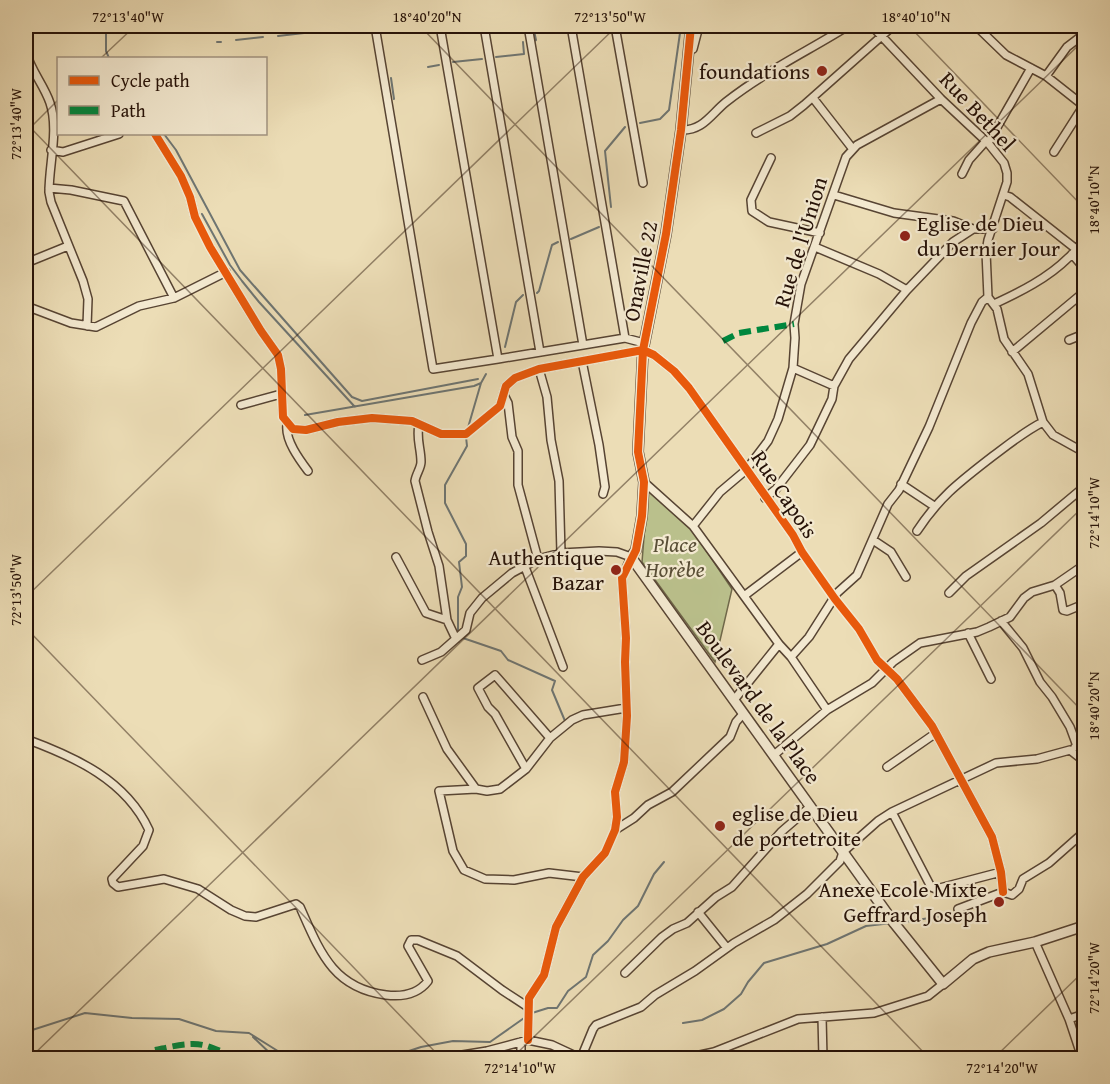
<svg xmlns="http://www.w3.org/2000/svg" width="1110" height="1084" font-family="'Gentium Book Plus',serif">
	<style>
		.green { fill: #bac08c; stroke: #70684a; stroke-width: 1.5 }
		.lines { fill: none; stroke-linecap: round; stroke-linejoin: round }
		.stream { stroke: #6e7572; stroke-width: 2 }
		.minor-casing { stroke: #574433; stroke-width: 10 }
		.tertiary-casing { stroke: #574433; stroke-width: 12 }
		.minor { stroke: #f3e9d0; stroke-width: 7 }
		.tertiary { stroke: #f3e9d0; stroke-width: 9 }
		.quiet { stroke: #00873e; stroke-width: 6; stroke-dasharray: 12 6; stroke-linecap: butt }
		.cycleway-casing { stroke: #f3e9d0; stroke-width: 11 }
		.cycleway { stroke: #e8590c; stroke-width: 8 }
		.ticks { fill: none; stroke: #251107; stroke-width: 1.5; stroke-opacity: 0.45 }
		.poi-dot { fill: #8f2418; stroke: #f3e9d0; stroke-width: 2 }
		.labels { text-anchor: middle; stroke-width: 4.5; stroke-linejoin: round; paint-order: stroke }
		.poi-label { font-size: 22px; fill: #251107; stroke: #f3e9d0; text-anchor: end }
		.street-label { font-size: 22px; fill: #251107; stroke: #f3e9d0 }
		.park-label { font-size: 22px; font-style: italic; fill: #594e36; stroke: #f3e9d0 }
		.neatline { fill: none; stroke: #251107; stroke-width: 2 }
		.ticks-label { font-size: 15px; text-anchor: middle; fill: #251107 }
	</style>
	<rect width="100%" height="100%" fill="#ecddb6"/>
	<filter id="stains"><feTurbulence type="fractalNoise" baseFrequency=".00333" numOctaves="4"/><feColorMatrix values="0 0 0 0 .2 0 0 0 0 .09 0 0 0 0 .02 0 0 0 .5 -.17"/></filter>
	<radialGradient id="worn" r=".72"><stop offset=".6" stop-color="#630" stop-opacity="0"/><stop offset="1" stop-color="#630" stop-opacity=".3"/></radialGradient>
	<path class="green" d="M648,487L687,522L732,589L715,662L642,562Z"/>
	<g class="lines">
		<path class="stream" d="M106,26V51L109,58
			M533,26L536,40L534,41
			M322,32L366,26
			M278,36L304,33
			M236,40L263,37
			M217,42H221
			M496,57L524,54L523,42
			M453,62L482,59
			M428,67L439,65
			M391,78L394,99
			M640,123L660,119L669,110L681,26
			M164,134L176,150L240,270L352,397L362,401L478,379
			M611,207L605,151L625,127
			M202,214L230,265L242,281L259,302L355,407
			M571,239L599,227
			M537,293L539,291L552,245L558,242
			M505,347L516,302L523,295
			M305,415L474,386L481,383
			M467,431L481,383L486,374
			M458,633V597L462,587L459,562L466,556V544L445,503V485L467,446L466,437
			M460,637L501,651L508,660L555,681L552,690L565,721
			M898,923L942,916
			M532,1013L548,1008H557L568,991L586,977L593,955L608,941L623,920L638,906L654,874L664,862
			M683,1023L702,1020L724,1009L741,994L748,982L764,963L827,944L866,926L892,923
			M26,1032L85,1013L132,1018L179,1019L216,1031L249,1033L289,1058
			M253,1037L275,1058
			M388,1058L421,1047L453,1041L490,1042L527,1016"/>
		<g class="minor-casing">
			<path id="minor" d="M375,26L433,369L498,359
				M440,26L498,359L583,345L528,26
				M484,26L540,352
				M571,26L625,338L583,345
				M615,26L643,183
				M872,26L941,99L988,143L1004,163L1007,173V182L988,240L986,252L988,297L997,309L1004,339L1028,374L1043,422L1053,435L1080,450L1084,455
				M976,26L1006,55L1046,76L1084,106
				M693,49L699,26
				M26,52C31,71 44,85 50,103C59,129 49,164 49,192L51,202L83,281L88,299L87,326
				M1046,76L1067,47L1084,34
				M813,98L852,148
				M681,130C703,131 711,114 726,102C764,72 808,51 848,26
				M756,133L790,116L804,105L893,26
				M155,134L181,176L190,197L195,217L210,247L261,331L278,355L281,369L283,417L293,429L306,430L338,422L372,418L412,421L441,434H466L500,406L506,386L515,378L539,369L643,350L654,355L674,371L689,388L793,535L802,552L835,599L859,629L877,660L897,679L932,726L992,837L1001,872L1003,892
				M988,143L1031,68
				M51,150L63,152L119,134
				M1054,152L1084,105
				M771,158L751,200L752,211L769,222L820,233
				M962,174L969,160L986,141
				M49,188L71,190L124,201L174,298
				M834,195L894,213L953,221L973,229
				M1004,195L1010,197L1076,249
				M815,247L879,274L907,290
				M1072,254L1084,268
				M26,263L68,246
				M994,304C1020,292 1048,278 1068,258C1074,253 1079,246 1084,241
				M26,306L71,323L96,327L139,306L174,298L226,272
				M625,338L644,343
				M1069,340L1084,334
				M1012,352L1084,292
				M582,361L599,445L605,487L603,494
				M793,368L834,386
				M539,369L547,397L551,440L559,481L561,553
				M504,395L508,403L512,437L518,451V485L538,559
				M241,405L281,394
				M287,425C285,440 299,459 308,471
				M419,425C416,439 421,448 421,462C421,468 416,474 415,481L428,532L439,566L447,620L456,639
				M644,482L693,526L779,644L791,657L827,710
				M901,484L934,506
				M765,498L776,489L810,445L832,399L834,386L849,359L907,290L953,242L973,229H993
				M693,526L720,492L746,470L768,441L778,419L793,368L795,338L794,324L801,284L846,157L857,145L941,99
				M917,531C940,496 961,481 993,456C1009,444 1025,431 1043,422
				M873,540L891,552L906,577
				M396,557L426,613L447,620
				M525,567L563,667
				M1055,585L1060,593L1063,610L1067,611L1084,604
				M949,593L966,576L1041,523L1084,487
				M744,596L802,552
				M1001,621L1023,648L1040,682L1052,697L1070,727L1077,746
				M968,633L991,679
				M791,657L809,637L837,593L857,575L888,504L899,490L929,427L971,323L982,302L988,297
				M422,660L441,652L466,630L470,613L482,598L512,573L538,559L561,553L599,551L617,552L631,557L622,578L626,638L625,662L627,716L624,762L615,792L617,817L615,830L605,853L583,877L556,927L544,975L529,998L528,1040
				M423,697L447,749L476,789L487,791L500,789L526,769L550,738L572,720L583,715L626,708
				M734,700L779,644
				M26,739C75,757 126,780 149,830L143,846L112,879L113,883L118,887L164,879L198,889L231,910L245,916L256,917L296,904L300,907C320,952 333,988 386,995C402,997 418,994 428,981L408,946L411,940H418L457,956L502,990L528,1007
				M1075,747L1084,739
				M774,755L827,710L872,683L893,662L920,643L977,632L989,627L1010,617L1024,598L1032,592L1055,585L1084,565
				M887,767L936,733
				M526,769L495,714L488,707L478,688L495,675L550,738
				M476,789L439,791L453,851L464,870L485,879L514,880L549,873L583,877
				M892,812L931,887L936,889L1001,872
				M615,830L634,818L648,805L672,792L730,737L736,722L743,714
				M958,909L1003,892L1012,895L1019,889L1023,879L1049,863L1084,832
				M698,912L727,948
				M1035,942L1069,1019L1082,1058
				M625,973L662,937L673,929L687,923L716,897L732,887L781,832L810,807
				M822,1017L823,1058
				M1069,1019L1084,1014
				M444,1058L487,1051L528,1040L552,1045L580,1058
				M521,1058V1042
				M581,1058L593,1029L596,1025L641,1007L655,995L695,971L734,943L774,920L807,894L840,861L843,852L878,821L892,812L996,763L1037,759L1070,750L1084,761
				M686,1058L714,1052L798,1019L874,1013L928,996L943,984"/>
		</g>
		<g class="tertiary-casing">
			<path id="tertiary" d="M691,26L681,130L666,234L643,350L638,452L644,482L642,516L636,550L631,557L894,923L943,984L973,959L989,952L1035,942L1084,926"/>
		</g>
		<use href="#minor" class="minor"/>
		<use href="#tertiary" class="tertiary"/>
		<path class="quiet" d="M723,341L739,333L794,324
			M155,1050C170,1047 188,1042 203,1045C216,1048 229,1056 243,1058"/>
		<g class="cycleway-casing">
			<path id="cycleway" d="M155,134L181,176L190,197L195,217L210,247L261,331L278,355L281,369L283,417L293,429L306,430L338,422L372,418L412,421L441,434H466L500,406L506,386L515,378L539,369L643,350L654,355L674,371L689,388L793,535L802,552L835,599L859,629L877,660L897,679L932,726L992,837L1001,872L1003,892
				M528,1040L529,998L544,975L556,927L583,877L605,853L615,830L617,817L615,792L624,762L627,716L625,662L626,638L622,578L636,550L642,516L644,482L638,452L643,350L666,234L681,130L691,26"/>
		</g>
		<use href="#cycleway" class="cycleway"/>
	</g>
	<path class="ticks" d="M420,26L1084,713M909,26L1084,208M101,58L135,26M26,123L929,1058M26,132L58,100M26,597L617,26M26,628L441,1058M30,1058L1084,40M512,1058L1084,506M994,1058L1084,971"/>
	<g class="poi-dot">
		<circle cx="822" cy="71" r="6"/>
		<circle cx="905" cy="236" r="6"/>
		<circle cx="616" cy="570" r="6"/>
		<circle cx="720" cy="826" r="6"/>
		<circle cx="999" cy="902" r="6"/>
	</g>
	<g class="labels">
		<g class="poi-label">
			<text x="810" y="79">foundations</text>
			<text x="917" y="231" text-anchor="start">Eglise de Dieu<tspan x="917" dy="25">du Dernier Jour</tspan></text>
			<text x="604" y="565">Authentique<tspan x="604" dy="25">Bazar</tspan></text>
			<text x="732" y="821" text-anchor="start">eglise de Dieu<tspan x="732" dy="25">de portetroite</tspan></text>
			<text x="987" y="897">Anexe Ecole Mixte<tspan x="987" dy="25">Geffrard Joseph</tspan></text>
		</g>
		<g class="street-label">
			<text transform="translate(978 111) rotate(47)" y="8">Rue Bethel</text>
			<text transform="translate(800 242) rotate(-73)" y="8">Rue de l'Union</text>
			<text transform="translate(640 271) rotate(-79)" y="8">Onaville 22</text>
			<text transform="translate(785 494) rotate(56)" y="8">Rue Capois</text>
			<text transform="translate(759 702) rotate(54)" y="8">Boulevard de la Place</text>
		</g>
		<g class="park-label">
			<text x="675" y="552">Place<tspan x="675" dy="25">Horèbe</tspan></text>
		</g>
	</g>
	<rect width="1110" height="1084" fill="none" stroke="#ecddb6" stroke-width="66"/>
	<rect x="57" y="57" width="210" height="78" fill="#f3e9d0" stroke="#a19380" stroke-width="1.5"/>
	<rect x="69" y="76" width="30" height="9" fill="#e8590c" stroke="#a19380" stroke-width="1.5"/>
	<text x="111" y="87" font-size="18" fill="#251107">Cycle path</text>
	<rect x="69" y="106" width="30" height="9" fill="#00873e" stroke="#a19380" stroke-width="1.5"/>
	<text x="111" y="117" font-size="18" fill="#251107">Path</text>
	<rect x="33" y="33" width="1044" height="1018" class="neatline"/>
	<g class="ticks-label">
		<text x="128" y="22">72°13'40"W</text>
		<text x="427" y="22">18°40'20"N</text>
		<text x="610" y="22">72°13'50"W</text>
		<text x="916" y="22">18°40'10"N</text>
		<text transform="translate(16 124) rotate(-90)" y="5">72°13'40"W</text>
		<text transform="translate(1094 200) rotate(-90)" y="5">18°40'10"N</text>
		<text transform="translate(1094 513) rotate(-90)" y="5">72°14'10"W</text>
		<text transform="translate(16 590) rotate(-90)" y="5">72°13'50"W</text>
		<text transform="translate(1094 706) rotate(-90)" y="5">18°40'20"N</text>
		<text transform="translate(1094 978) rotate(-90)" y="5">72°14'20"W</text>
		<text x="520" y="1073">72°14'10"W</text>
		<text x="1002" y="1073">72°14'20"W</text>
	</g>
	<rect width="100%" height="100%" filter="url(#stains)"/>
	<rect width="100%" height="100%" fill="url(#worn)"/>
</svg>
